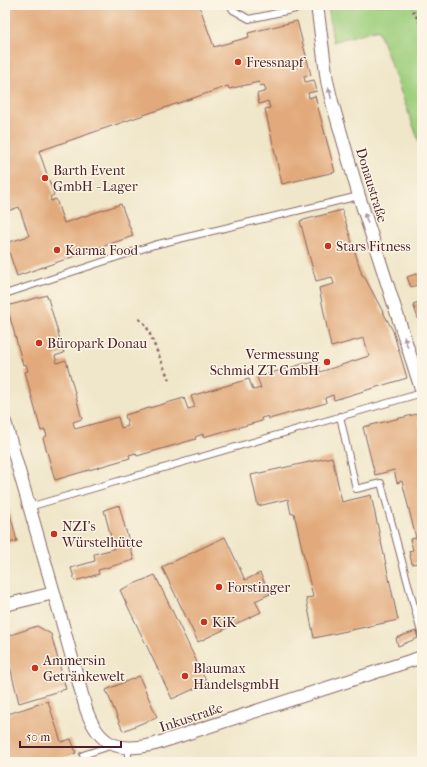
<svg xmlns="http://www.w3.org/2000/svg" width="427" height="767" font-family="'IM FELL French Canon',serif">
	<style>
		.green { fill: #9ecf7e; stroke: #747754 }
		.building { fill: #e2aa7c }
		.lines { fill: none; stroke-linecap: round; stroke-linejoin: round }
		.service-casing { stroke: #846563; stroke-width: 8 }
		.minor-casing { stroke: #846563; stroke-width: 14 }
		.path { stroke: #846563; stroke-width: 2.5; stroke-dasharray: 3 3; stroke-linecap: butt }
		.service { stroke: #fff; stroke-width: 6 }
		.minor { stroke: #fff; stroke-width: 12 }
		.oneway { fill: #ae9aa0 }
		.poi-dot { fill: #c8321e; stroke: #fcf5e5; stroke-width: 1.5 }
		.labels { text-anchor: middle; stroke-width: 3; stroke-linejoin: round; paint-order: stroke }
		.poi-label { font-size: 14px; fill: #4a1f2b; stroke: #fcf5e5; text-anchor: start }
		.street-label { font-size: 14px; fill: #4a1f2b; stroke: #fcf5e5 }
	</style>
	<rect width="100%" height="100%" fill="#fcf5e5"/>
	<filter id="ink" filterUnits="userSpaceOnUse"><feTurbulence type="fractalNoise" baseFrequency=".025" numOctaves="2"/><feDisplacementMap in="SourceGraphic" scale="8" xChannelSelector="R" yChannelSelector="G"/><feConvolveMatrix kernelMatrix="1 2 1 2 8 2 1 2 1" color-interpolation-filters="sRGB"/></filter>
	<filter id="wash" filterUnits="userSpaceOnUse"><feTurbulence type="fractalNoise" baseFrequency=".012" numOctaves="4" result="noise"/><feDisplacementMap in="SourceGraphic" scale="16" xChannelSelector="R" yChannelSelector="G"/><feGaussianBlur stdDeviation="0.9" result="paint"/><feColorMatrix in="noise" values="0 0 0 0 0 0 0 0 0 0 0 0 0 0 0 0 0 1.4 0 .05"/><feComposite in="paint" operator="in"/></filter>
	<g filter="url(#wash)">
		<rect width="100%" height="100%" fill="#f0e7ca"/>
		<path class="green" d="M328,5H422V150L378,29L333,42Z"/>
		<g id="blocks">
			<path class="building" d="M5,5H199L214,47L249,37L248,33L297,21L311,75L304,76L305,82L314,80L317,91L308,93L309,98L315,96L335,172L282,184L265,109L270,108L268,101L259,104L257,94L266,91L264,85L260,86L259,82L229,89L228,86L39,151L54,195L50,197L51,201L56,199L64,223L121,204L133,236L17,276L6,243L29,236L19,207L5,212Z
				M342,210L362,275L364,276L393,331L407,378L334,400L333,395L325,398L326,403L269,419L268,416L265,417L261,418L262,421L203,437V434L195,437L196,439L137,456L136,453L129,455L130,458L55,480L43,438L47,436L45,430L41,431L25,372L28,371L26,364L23,365L7,306L47,295L64,353L55,356L57,363L66,360L82,419L73,422L75,429L118,417L121,428L128,426L125,415L184,398L188,409L191,408L195,407L191,396L249,379L253,390L261,388L257,377L317,360L320,372L369,356L364,338L331,347L319,288L334,284L332,277L316,281L300,221Z
				M422,272V284L411,287L407,277Z
				M422,301V330L413,304Z
				M417,414L422,432L421,579L418,563L412,564L409,551L413,550L410,539L416,538L402,481L397,483L394,470L375,475L363,427Z
				M332,457L342,502L371,495L398,620L314,638L306,598L313,597L294,513L291,514L288,499L258,506L251,475Z
				M7,502L17,541L5,544V503Z
				M119,505L134,560L98,570L99,574L75,581L71,568L95,561L94,554L114,549L104,510Z
				M225,537L245,580L260,573L270,594L255,601L261,612L198,642L162,567Z
				M155,575L207,683L172,699L120,590Z
				M37,626L51,634L66,689L19,703L5,647V637Z
				M416,631L418,638L398,646L396,638Z
				M139,676L157,717L123,731L106,690Z
				M48,701L61,742L71,739L76,753L49,762H5V715Z"/>
		</g>
	</g>
	<g filter="url(#ink)">
		<use href="#blocks" fill-opacity="0" stroke="#846563" stroke-width="1"/>
		<g class="lines">
			<g class="service-casing">
				<path id="service" d="M230,5L233,10L249,19L314,5
					M5,294L154,245L359,196
					M340,416L356,489L381,483L422,636
					M29,507L422,393
					M128,749V762
					M83,755L113,745"/>
			</g>
			<g class="minor-casing">
				<path id="minor" d="M317,5L327,81L332,102L359,196L422,392
					M5,422L54,593L86,709C99,746 118,753 155,744L422,657
					M5,605L54,593"/>
			</g>
			<path class="path" d="M410,5L422,27
				M139,319L146,325L170,382"/>
			<use href="#service" class="service"/>
			<use href="#minor" class="minor"/>
		</g>
		<defs><path id="oneway-solid" d="M-6-.8H1V-3.2L6.5 0L1 3.2V.8H-6Z"/></defs>
		<g class="oneway">
			<use href="#oneway-solid" transform="translate(330 93) rotate(-103)"/>
			<use href="#oneway-solid" transform="translate(366 218) rotate(-108)"/>
			<use href="#oneway-solid" transform="translate(406 342) rotate(-108)"/>
		</g>
	</g>
	<g class="poi-dot">
		<circle cx="238" cy="62" r="4"/>
		<circle cx="45" cy="178" r="4"/>
		<circle cx="328" cy="246" r="4"/>
		<circle cx="57" cy="250" r="4"/>
		<circle cx="39" cy="343" r="4"/>
		<circle cx="327" cy="362" r="4"/>
		<circle cx="54" cy="534" r="4"/>
		<circle cx="219" cy="587" r="4"/>
		<circle cx="204" cy="622" r="4"/>
		<circle cx="35" cy="668" r="4"/>
		<circle cx="185" cy="676" r="4"/>
	</g>
	<g class="labels">
		<g class="poi-label">
			<text x="246" y="67">Fressnapf</text>
			<text x="53" y="175">Barth Event<tspan x="53" dy="16">GmbH - Lager</tspan></text>
			<text x="336" y="251">Stars Fitness</text>
			<text x="65" y="255">Karma Food</text>
			<text x="47" y="348">Büropark Donau</text>
			<text x="319" y="359" text-anchor="end">Vermessung<tspan x="319" dy="16">Schmid ZT GmbH</tspan></text>
			<text x="62" y="531">NZI's<tspan x="62" dy="16">Würstelhütte</tspan></text>
			<text x="227" y="592">Forstinger</text>
			<text x="212" y="627">KiK</text>
			<text x="43" y="665">Ammersin<tspan x="43" dy="16">Getränkewelt</tspan></text>
			<text x="193" y="673">Blaumax<tspan x="193" dy="16">HandelsgmbH</tspan></text>
		</g>
		<g class="street-label">
			<text transform="translate(372 185) rotate(73)" y="5">Donaustraße</text>
			<text transform="translate(191 717) rotate(-18)" y="5">Inkustraße</text>
		</g>
	</g>
	<rect width="427" height="767" fill="none" stroke="#fcf5e5" stroke-width="20"/>
	<path d="M20 741v6h101v-6" fill="none" stroke="#4a1f2b" stroke-width="2"/>
	<text x="26" y="741" font-size="12" fill="#4a1f2b" stroke="#fcf5e5" stroke-width="3" paint-order="stroke">50 m</text>
</svg>
